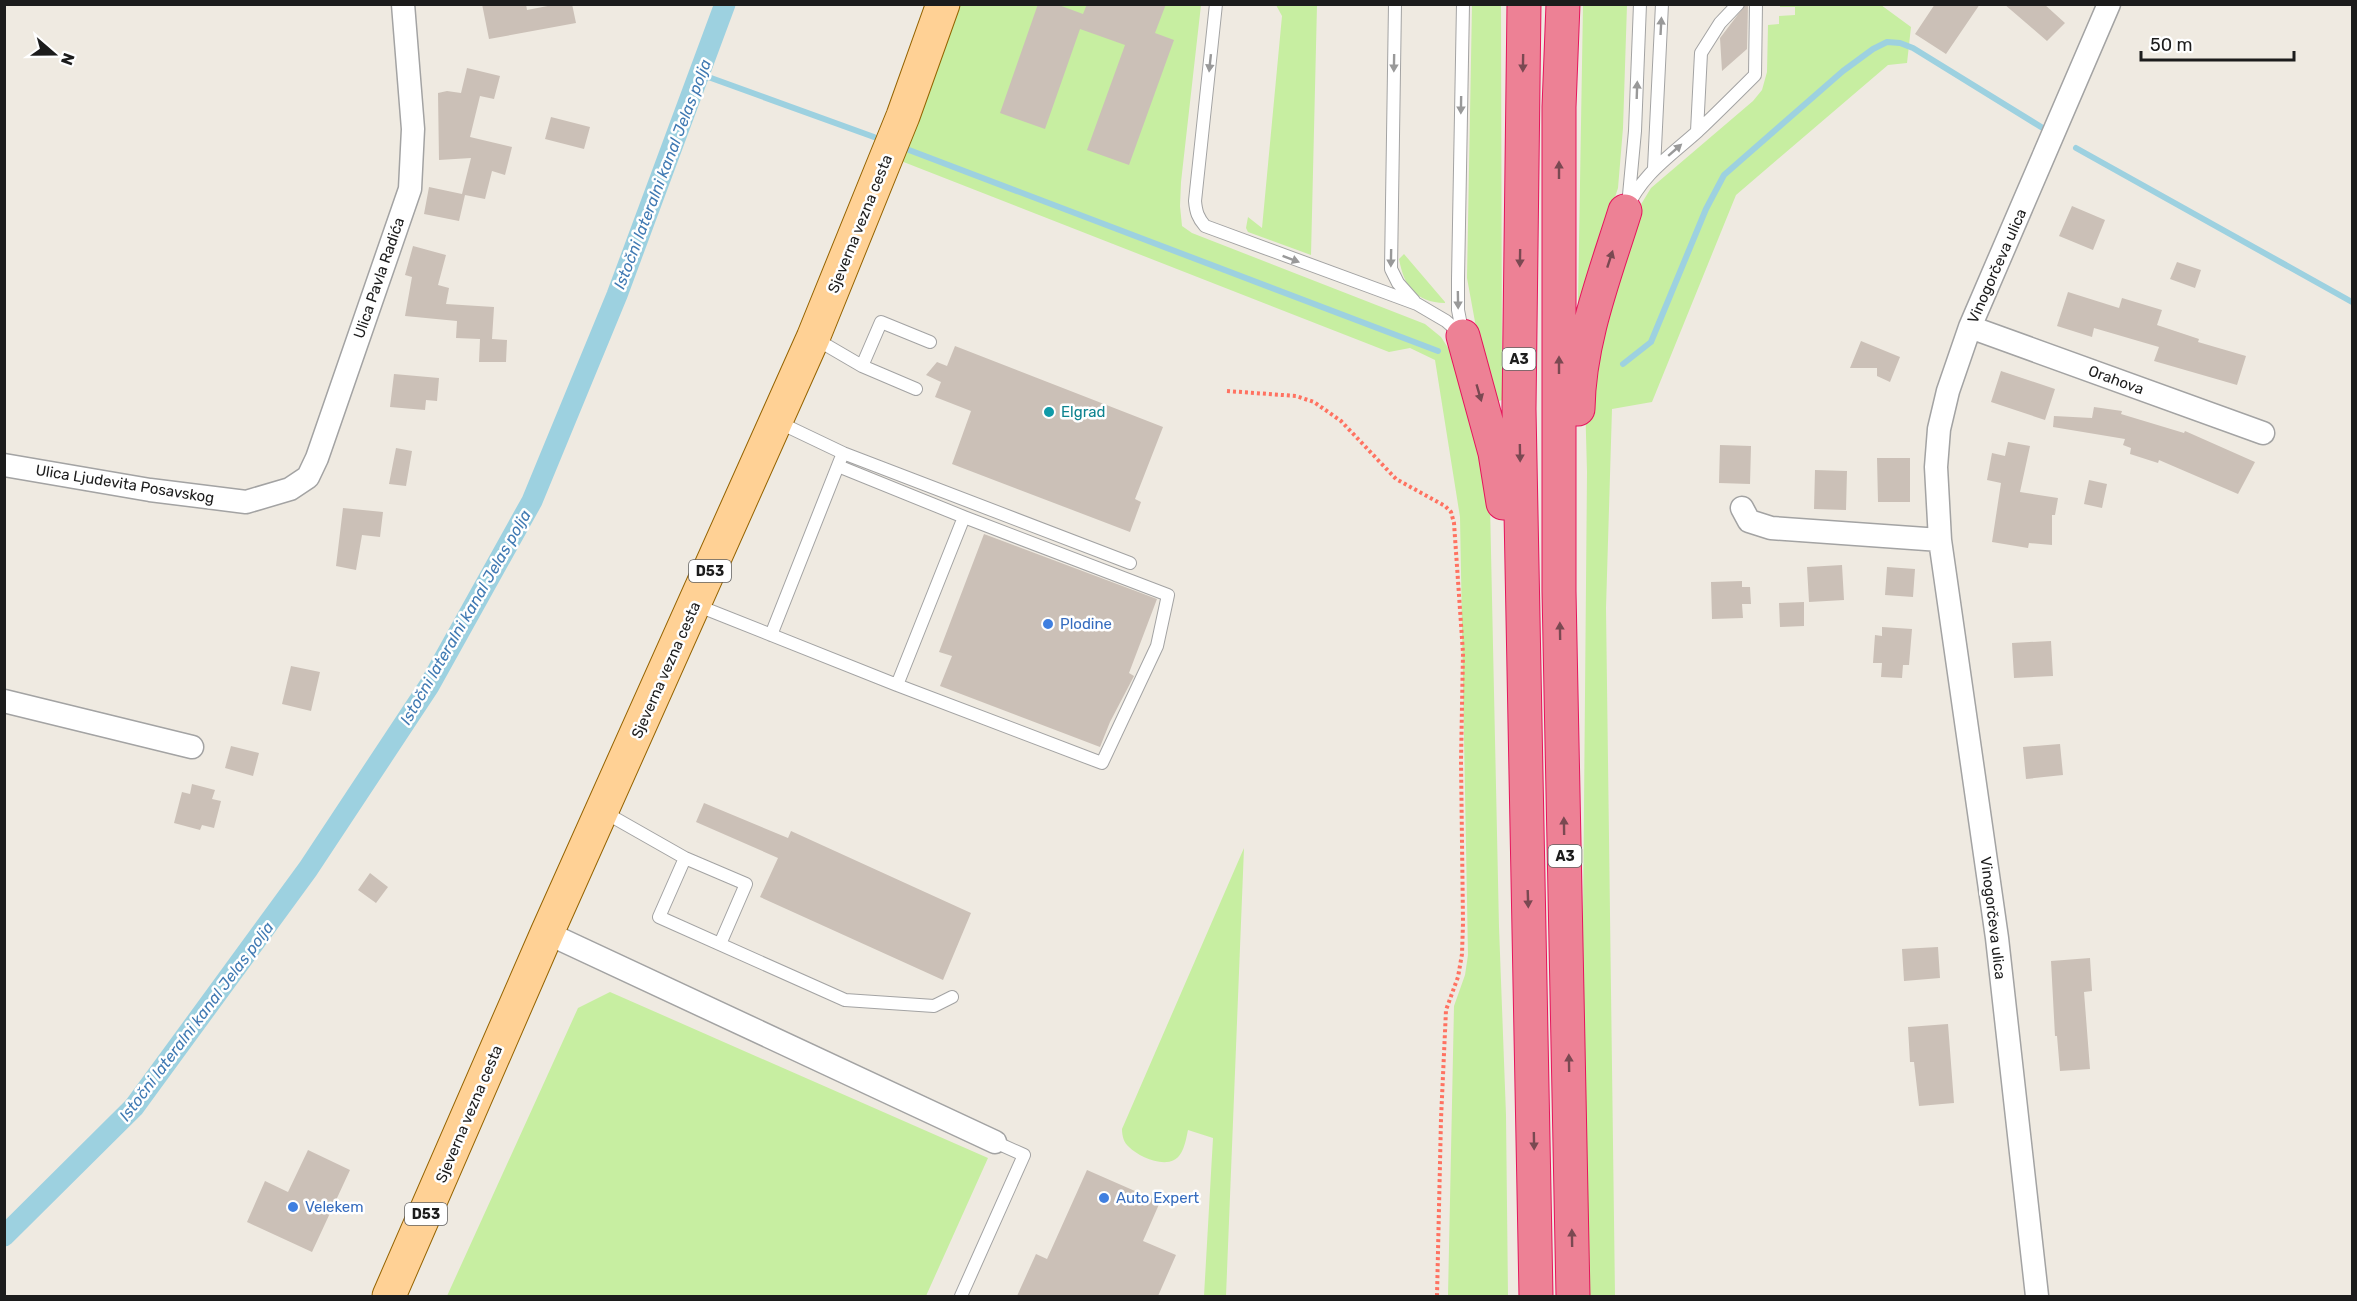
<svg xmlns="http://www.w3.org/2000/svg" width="2357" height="1301" font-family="Rubik,sans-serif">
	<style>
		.grass { fill: #c7eea1 }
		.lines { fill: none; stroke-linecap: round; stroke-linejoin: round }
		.stream { stroke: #9dd1e0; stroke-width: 6 }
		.canal { stroke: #9dd1e0; stroke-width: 21 }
		.building { fill: #cbc0b7 }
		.service-casing { stroke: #a3a3a3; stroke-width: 14 }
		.minor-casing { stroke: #a3a3a3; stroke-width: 25 }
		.primary-casing { stroke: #946300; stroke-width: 35 }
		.motorway-casing { stroke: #e5155c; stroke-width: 35 }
		.path { stroke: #ff7261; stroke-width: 4; stroke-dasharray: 3 3; stroke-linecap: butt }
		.service { stroke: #fff; stroke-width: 12 }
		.minor { stroke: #fff; stroke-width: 22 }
		.primary { stroke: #ffd195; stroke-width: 33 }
		.motorway { stroke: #ed8195; stroke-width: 33 }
		.oneway { fill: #999 }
		.oneway2 { fill: #7a4952 }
		.culture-dot { fill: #0f9aa8; stroke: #fff; stroke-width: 2 }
		.shop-dot { fill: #3f7fe0; stroke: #fff; stroke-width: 2 }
		.labels { text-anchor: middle; stroke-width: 5; stroke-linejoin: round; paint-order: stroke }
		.shield { fill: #fff; stroke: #606060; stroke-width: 1.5 }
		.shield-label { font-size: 14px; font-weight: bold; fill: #1c1c1c }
		.street-label { font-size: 15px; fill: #1c1c1c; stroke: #fff }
		.culture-label { font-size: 15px; fill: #0d838f; stroke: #fff; text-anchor: start }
		.shop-label { font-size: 15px; fill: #366cbe; stroke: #fff; text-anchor: start }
		.water-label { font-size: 16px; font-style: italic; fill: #417ab3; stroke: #fff }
	</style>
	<rect width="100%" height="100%" fill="#efeae1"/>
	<path class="grass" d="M958,5H1201L1181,182L1180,206L1182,226L1192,233L1425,324L1441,337L1456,360L1490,504L1499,927L1506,1115L1508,1296H1448L1454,1006L1465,975L1468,955L1460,517L1435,360L1410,348L1389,352L901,161Z
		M1276,5H1317L1311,255L1248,232L1246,228L1248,217L1262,228L1282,16Z
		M1472,5H1501L1502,400L1490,404L1467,278Z
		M1583,5H1627L1623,128L1618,188L1582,300L1578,303Z
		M1780,5H1881L1911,27L1907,63L1888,65L1736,195L1652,402L1612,409L1606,608L1615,1296H1585L1583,918L1587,472L1585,398L1640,206L1651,188L1753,101L1762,90L1767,72L1768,25L1779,24V16L1795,15V7H1780Z
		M1404,254L1445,302V303C1415,302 1404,286 1399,259Z
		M1244,848L1226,1296H1204L1213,1138L1188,1130C1186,1139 1184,1155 1174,1160C1161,1167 1138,1156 1129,1147C1124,1143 1122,1136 1122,1129Z
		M610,992L988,1158L926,1296H447L578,1008Z"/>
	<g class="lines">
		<path class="stream" d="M700,74L874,137
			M2076,148L2352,302
			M909,150L1438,351
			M1623,364L1651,342L1706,209L1724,175L1843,71L1873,49L1887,42L1900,43L1913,48L2046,130"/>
		<path class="canal" d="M4,1236L134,1107L308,869L429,686L532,501L617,295L725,4"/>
	</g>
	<path class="building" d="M482,4H526L527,10L558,4H572L576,23L489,39Z
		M1038,4H1056L1083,14L1087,4H1166L1155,33L1174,40L1129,165L1087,150L1125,45L1080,29L1045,129L1000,113Z
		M1746,4H1748L1747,49L1722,71L1720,38Z
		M1935,4H1980L1946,54L1915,34Z
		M2004,4H2044L2065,23L2047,41Z
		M467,68L500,76L494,99L480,96L470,137L512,147L505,175L492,171L485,199L465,195L459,221L424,214L429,187L462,194L471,158L439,160L438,93L447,91L461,93Z
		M551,117L590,127L584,149L545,139Z
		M2072,206L2105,220L2093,250L2059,236Z
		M413,246L446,255L438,285L449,288L446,304L494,307L492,339L507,340L506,362H479L480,339L456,338L457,321L405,316L412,277L405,275Z
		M2177,262L2201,270L2195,288L2170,279Z
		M2068,292L2119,308L2122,298L2162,310L2157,325L2199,339L2198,342L2246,356L2237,385L2154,361L2159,347L2094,328L2092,337L2057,326Z
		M1861,341L1900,357L1890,382L1877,376V368H1850Z
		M955,346L1163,427L1135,499L1141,502L1130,532L952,464L971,411L935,397L941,382L926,375L937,362L947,366Z
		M2001,371L2055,389L2045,420L1991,402Z
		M394,374L439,378L437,401L426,400L425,410L390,407Z
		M2094,407L2122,411L2121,414L2184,433L2185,431L2255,462L2238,494L2159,460L2158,463L2130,454L2131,448L2123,445L2125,439L2053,427L2054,416L2092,418Z
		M2008,442L2030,446L2020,492L2058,498L2055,515H2052V545L2029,543L2028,548L1992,542L2001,483L1987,480L1992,453L2005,456Z
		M1720,445L1751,446L1750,484L1719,483Z
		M396,448L412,451L406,486L389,484Z
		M1877,458H1910V502H1878Z
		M1815,470L1847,471L1846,510L1814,509Z
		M2089,480L2107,484L2102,508L2084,504Z
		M343,508L383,512L380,537L362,535L356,570L336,566Z
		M984,534L1157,599L1129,673L1134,676L1110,722L1100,747L940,686L952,656L939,652Z
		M1842,565L1844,600L1809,602L1807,567Z
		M1887,567L1915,569L1913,597L1885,595Z
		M1742,581V587H1750L1751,604H1742L1743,618L1712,619L1711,582Z
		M1804,602V626L1780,627L1779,603Z
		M1882,627L1912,629L1909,665H1903L1902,678L1881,677L1882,663H1873L1875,635L1882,636Z
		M2051,641L2053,676L2014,678L2012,643Z
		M291,666L320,672L311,711L282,704Z
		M2060,744L2063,775L2026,779L2023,747Z
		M231,746L259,753L253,776L225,768Z
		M192,784L215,790L212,799L221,801L214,828L202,825L200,830L174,823L182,792L190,794Z
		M704,803L788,838L791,831L971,913L943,980L760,897L778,858L696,822Z
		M370,873L388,887L376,903L358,890Z
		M1938,947L1940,978L1904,981L1902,949Z
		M2090,958L2092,991L2084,992L2090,1069L2060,1071L2057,1036H2055L2051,961Z
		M1948,1024L1954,1103L1919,1106L1914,1062H1910L1908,1027Z
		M308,1150L350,1170L312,1252L247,1222L265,1181L288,1192Z
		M1087,1170L1160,1202L1143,1241L1176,1255L1158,1296H1017L1036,1254L1047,1259Z"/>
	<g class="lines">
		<g class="service-casing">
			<path id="service" d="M1216,4L1195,201C1196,212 1198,218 1205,226L1417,304L1446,321L1462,335
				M1395,4L1391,269L1398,283L1414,301
				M1697,131L1701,53L1720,23L1738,4
				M1654,168L1662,4
				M1629,195L1635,131L1640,4
				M1626,210C1642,174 1669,157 1698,131C1717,113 1736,94 1755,75L1756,4
				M1463,335L1458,310V279L1463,4
				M814,338L862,366L916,389
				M862,366L881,322L930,342
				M843,453L1130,563
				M696,605L897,685L964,517L838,466
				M771,635L843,453L778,422
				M897,685L1102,763L1157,646L1168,595L964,517
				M604,812L685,858L746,884L720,944
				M685,858L659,917L845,1000L934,1006L952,997
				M961,1296L1024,1155L995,1142"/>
		</g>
		<g class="minor-casing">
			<path id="minor" d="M1970,327L2263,433
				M4,465L150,490L246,502L290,489L308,477L317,458L410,189L413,129L403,4
				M1742,508L1749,521L1771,528L1940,540
				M4,701L192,747
				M547,933L995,1142
				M2037,1296L1997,938L1940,540L1936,467L1939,429L1948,391L1970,327L2109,4"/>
		</g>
		<g class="primary-casing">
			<path id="primary" d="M389,1296L547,933L813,338L903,116L943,4"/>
		</g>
		<g class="motorway-casing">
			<path id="motorway" d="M1524,4L1519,409L1536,1296
				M1563,4L1559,107V591L1573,1296
				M1463,336L1495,453L1503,503
				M1578,409C1579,341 1605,275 1625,211"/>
		</g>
		<path class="path" d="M1227,391L1296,396L1314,402L1341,421L1396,479L1445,506L1451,512L1454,523L1463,653L1461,761L1463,923L1462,954L1458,977L1446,1010L1441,1119L1437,1296"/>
		<use href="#service" class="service"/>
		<use href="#minor" class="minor"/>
		<use href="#primary" class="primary"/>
		<use href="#motorway" class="motorway"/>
	</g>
	<defs><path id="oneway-solid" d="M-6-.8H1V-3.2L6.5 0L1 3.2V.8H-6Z" transform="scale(1.5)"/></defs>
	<g class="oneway">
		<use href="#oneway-solid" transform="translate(1661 26) rotate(-87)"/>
		<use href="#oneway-solid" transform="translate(1210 63) rotate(96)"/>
		<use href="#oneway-solid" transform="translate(1394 63) rotate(91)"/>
		<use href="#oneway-solid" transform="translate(1637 90) rotate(-88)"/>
		<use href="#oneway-solid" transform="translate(1461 105) rotate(91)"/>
		<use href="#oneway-solid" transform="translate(1675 150) rotate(-41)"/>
		<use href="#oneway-solid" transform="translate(1391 258) rotate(91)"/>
		<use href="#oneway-solid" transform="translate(1291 259) rotate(21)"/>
		<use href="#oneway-solid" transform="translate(1458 300) rotate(89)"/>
	</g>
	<g class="oneway2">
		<use href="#oneway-solid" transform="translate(1523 63) rotate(91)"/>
		<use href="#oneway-solid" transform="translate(1559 170) rotate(-90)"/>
		<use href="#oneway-solid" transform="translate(1520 258) rotate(91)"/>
		<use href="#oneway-solid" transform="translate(1610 259) rotate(-72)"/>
		<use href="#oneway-solid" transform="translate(1559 365) rotate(-90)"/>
		<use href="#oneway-solid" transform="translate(1479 393) rotate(74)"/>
		<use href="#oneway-solid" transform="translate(1520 453) rotate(89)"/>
		<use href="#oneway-solid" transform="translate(1560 631) rotate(-91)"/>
		<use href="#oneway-solid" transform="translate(1564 826) rotate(-91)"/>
		<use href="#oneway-solid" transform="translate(1528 899) rotate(88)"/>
		<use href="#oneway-solid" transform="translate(1569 1063) rotate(-91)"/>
		<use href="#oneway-solid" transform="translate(1534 1141) rotate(89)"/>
		<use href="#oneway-solid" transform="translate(1572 1238) rotate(-91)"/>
	</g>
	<circle class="culture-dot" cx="1049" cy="412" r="6"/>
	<g class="shop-dot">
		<circle cx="1048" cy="624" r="6"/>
		<circle cx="1104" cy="1198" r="6"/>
		<circle cx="293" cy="1207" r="6"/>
	</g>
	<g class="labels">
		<g class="shield">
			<rect x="1502.5" y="348" width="33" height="22" rx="4.5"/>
			<rect x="689" y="560" width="42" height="22" rx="4.5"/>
			<rect x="1548.5" y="845" width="33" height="22" rx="4.5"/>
			<rect x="405" y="1203" width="42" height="22" rx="4.5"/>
		</g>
		<g class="shield-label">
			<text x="1519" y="364">A3</text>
			<text x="710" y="576">D53</text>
			<text x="1565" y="861">A3</text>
			<text x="426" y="1219">D53</text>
		</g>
		<g class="street-label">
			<text transform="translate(860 224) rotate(-68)" y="5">Sjeverna vezna cesta</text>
			<text transform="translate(1997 266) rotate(-66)" y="5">Vinogorčeva ulica</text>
			<text transform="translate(379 278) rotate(-71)" y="5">Ulica Pavla Radića</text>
			<text transform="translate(2116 380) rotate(20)" y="5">Orahova</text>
			<text transform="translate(125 484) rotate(9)" y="5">Ulica Ljudevita Posavskog</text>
			<text transform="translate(666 670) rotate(-66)" y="5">Sjeverna vezna cesta</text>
			<text transform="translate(1993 918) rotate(83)" y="5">Vinogorčeva ulica</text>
			<text transform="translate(469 1114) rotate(-67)" y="5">Sjeverna vezna cesta</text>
		</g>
		<g class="culture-label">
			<text x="1061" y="417">Elgrad</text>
		</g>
		<g class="shop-label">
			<text x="1060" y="629">Plodine</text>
			<text x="1116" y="1203">Auto Expert</text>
			<text x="305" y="1212">Velekem</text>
		</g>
		<g class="water-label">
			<text transform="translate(662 174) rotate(-69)" y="6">Istočni lateralni kanal Jelas polja</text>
			<text transform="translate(465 617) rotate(-60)" y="6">Istočni lateralni kanal Jelas polja</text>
			<text transform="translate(196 1021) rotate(-53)" y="6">Istočni lateralni kanal Jelas polja</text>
		</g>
	</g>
	<rect width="2357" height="1301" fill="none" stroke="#1c1c1c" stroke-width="12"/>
	<g transform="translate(54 54) rotate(110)" stroke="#ffffff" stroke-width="4.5" paint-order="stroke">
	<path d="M0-4.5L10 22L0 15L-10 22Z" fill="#1c1c1c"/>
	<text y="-9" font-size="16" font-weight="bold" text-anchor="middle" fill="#1c1c1c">N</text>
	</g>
	<path d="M2141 51v9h153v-9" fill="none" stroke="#1c1c1c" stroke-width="3"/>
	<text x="2150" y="51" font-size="18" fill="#1c1c1c" stroke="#ffffff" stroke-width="4.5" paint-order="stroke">50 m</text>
</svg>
